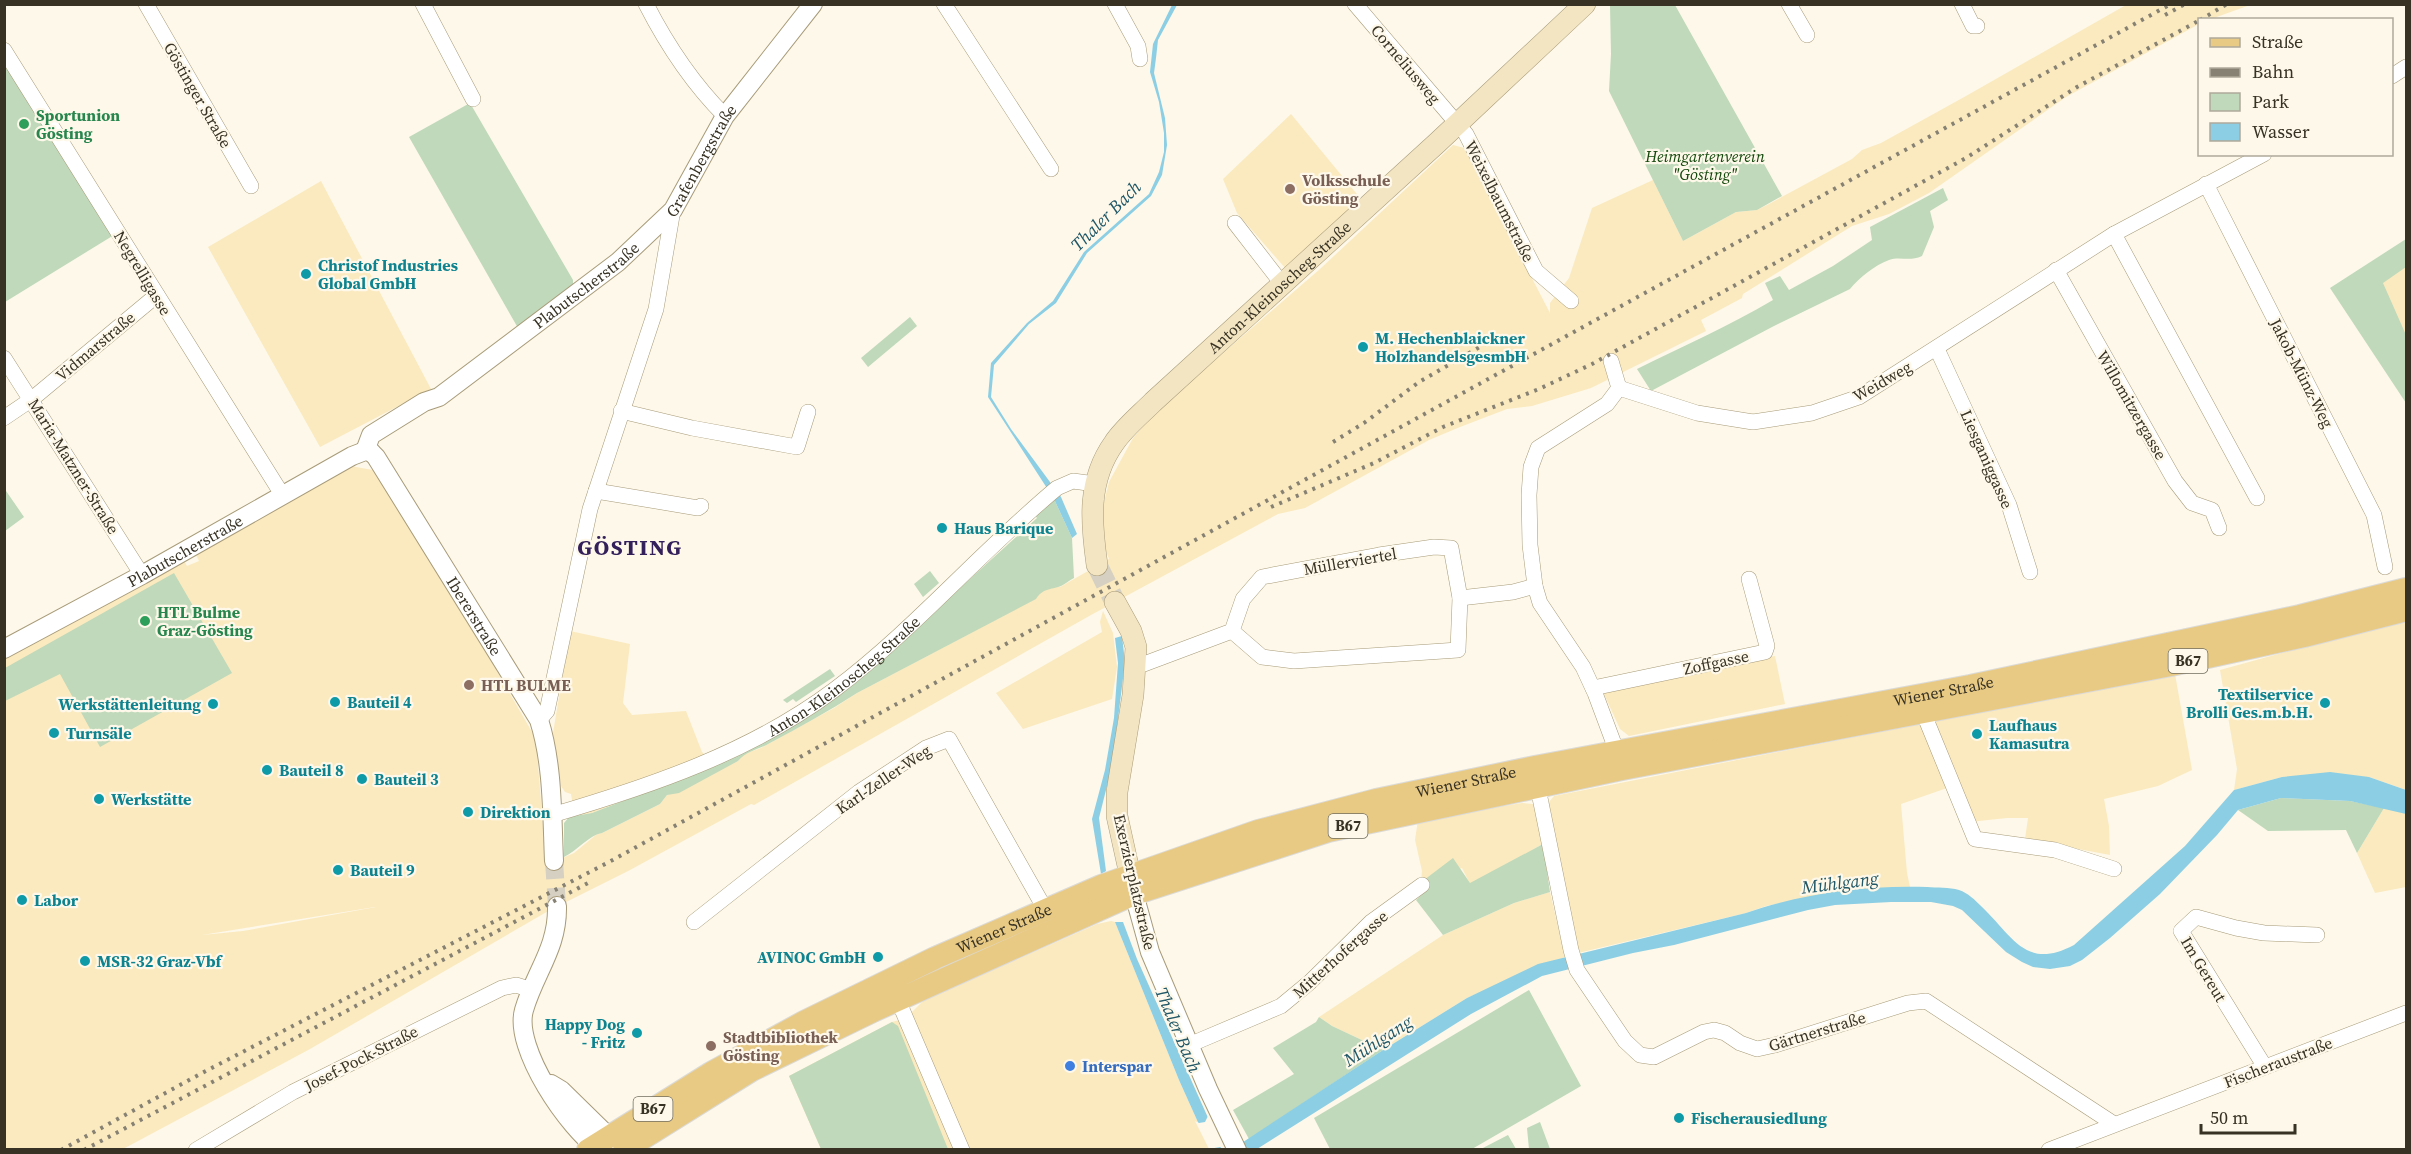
<svg xmlns="http://www.w3.org/2000/svg" width="2411" height="1154" font-family="'Source Serif 4',serif">
	<style>
		.built { fill: #fbeabf; fill-rule: evenodd }
		.green { fill: #bfd9ba }
		.water { fill: #8ccee4 }
		.pier { fill: #fdf8e9 }
		.lines { fill: none; stroke-linecap: round; stroke-linejoin: round }
		.tertiary-tunnel { stroke: #d5d0c2; stroke-width: 18; stroke-dasharray: 18 9; stroke-linecap: butt }
		.secondary-tunnel { stroke: #d5d0c2; stroke-width: 21; stroke-dasharray: 21 10; stroke-linecap: butt }
		.minor-casing { stroke: #a89b79; stroke-width: 16 }
		.tertiary-casing { stroke: #a89b79; stroke-width: 20 }
		.secondary-casing { stroke: #a89b79; stroke-width: 22 }
		.primary-casing { stroke: #dbdad8; stroke-width: 24 }
		.minor { stroke: #fff; stroke-width: 15 }
		.tertiary { stroke: #fff; stroke-width: 18 }
		.secondary { stroke: #f3e5c2; stroke-width: 21 }
		.primary { stroke: #e8ca85; stroke-width: 22 }
		.rail { stroke: #868172; stroke-width: 4; stroke-dasharray: 3 6; stroke-linecap: butt }
		.leisure-dot { fill: #2e9e5b; stroke: #fdf8e9; stroke-width: 2 }
		.education-dot { fill: #8d6e63; stroke: #fdf8e9; stroke-width: 2 }
		.culture-dot { fill: #0f9aa8; stroke: #fdf8e9; stroke-width: 2 }
		.shop-dot { fill: #3f7fe0; stroke: #fdf8e9; stroke-width: 2 }
		.labels { text-anchor: middle; stroke-width: 4.5; stroke-linejoin: round; paint-order: stroke }
		.shield { fill: #fdf8e9; stroke: #726d5f; stroke-width: 1.5 }
		.shield-label { font-size: 15px; font-weight: bold; fill: #373224 }
		.street-label { font-size: 16px; fill: #373224; stroke: #fdf8e9 }
		.leisure-label { font-size: 16px; font-weight: bold; fill: #27864d; stroke: #fdf8e9; text-anchor: start }
		.park-label { font-size: 16px; font-style: italic; fill: #13470b; stroke: #fdf8e9 }
		.education-label { font-size: 16px; font-weight: bold; fill: #785e54; stroke: #fdf8e9; text-anchor: start }
		.culture-label { font-size: 16px; font-weight: bold; fill: #0d838f; stroke: #fdf8e9; text-anchor: start }
		.shop-label { font-size: 16px; font-weight: bold; fill: #366cbe; stroke: #fdf8e9; text-anchor: start }
		.water-label { font-size: 18px; font-style: italic; fill: #215767; stroke: #fdf8e9 }
		.district-label { font-size: 22px; font-weight: bold; letter-spacing: 1.5px; fill: #33205a; stroke: #fdf8e9 }
	</style>
	<rect width="100%" height="100%" fill="#fdf8e9"/>
	<path class="built" d="M2126,5H2250L2211,19L2200,20L2199,24L2066,97L1929,193L1889,214L1852,226L1743,294L1742,298L1701,320L1706,331L1591,388L1532,406L1507,409L1460,427L1429,440L1305,508L1278,514L1091,615L754,805L751,804L630,870L550,910L310,1049L123,1149L5,1150V648L180,553L187,566L199,561L195,553L350,466L373,470L493,664L536,739L546,865L574,853L597,834L602,833L660,804L667,795L738,761L744,754L761,748L834,708L857,693L1035,599L1040,592L1050,587H1060L1109,559L1103,543V506L1109,482L1133,438L1156,411L1320,269L1453,145L1464,148L1550,313V303L1569,278L1592,208L1653,180L1683,241L1736,212L1757,210L1769,204L1852,159L1862,150L1881,143L1966,96ZM376,907L243,931L202,935L375,907Z
		M1291,114L1361,199L1286,269L1237,213L1223,179Z
		M321,181L431,389L320,447L208,247Z
		M2406,265V340L2379,282Z
		M1103,611L1113,633L1117,667L1112,699L1023,729L996,693L1102,632L1100,622Z
		M2406,619V790L2369,777H2282L2234,790L2237,769L2220,670Z
		M570,631L630,644L623,703L632,715L686,711L702,752L716,765L592,813L575,816L571,794L565,792L561,786L553,733Z
		M1775,656L1785,704L1629,736L1620,729L1604,694V690L1610,687Z
		M2175,674L2192,770L2158,786L2104,799L2109,826L2110,855L2025,839L2028,818H2007L1960,823L1947,788L1901,804L1907,873L1910,887L1837,892L1766,906L1746,913L1578,953L1545,807L1554,796Z
		M2406,800V887L2375,893L2357,853L2384,808Z
		M1522,803L1533,804L1537,812L1543,844L1470,884L1462,868L1421,882L1422,871L1415,840L1418,820Z
		M1550,892L1565,957L1467,998L1383,1050L1332,1026L1319,1017L1443,935L1514,903Z
		M1111,921L1115,922L1179,1080L1210,1149L948,1150L947,1148L821,1149L789,1076L892,1022L906,1018L923,1001L1097,924Z"/>
	<path class="green" d="M1610,5H1675L1782,196L1757,210L1736,212L1683,241L1609,91L1611,54Z
		M4,62L114,235L5,302H4Z
		M470,103L573,280V284L557,300L518,328L409,137Z
		M1943,188L1948,200L1930,211L1934,227L1922,256C1909,262 1900,256 1889,260C1875,265 1859,278 1850,289L1772,327L1651,391L1637,369C1683,346 1729,326 1773,300L1765,283L1780,276L1789,290L1833,266L1872,240L1870,227Z
		M2406,239V267L2383,283L2406,335V403L2330,288Z
		M910,317L917,326L868,367L861,358Z
		M4,488L24,517L5,531H4Z
		M1054,499L1072,538L1074,578C1070,580 1065,584 1061,586C1050,590 1043,588 1036,599L857,693C829,711 800,727 770,743C758,750 748,750 738,761L679,793L667,795L660,804L602,833C589,835 577,851 564,857V823L569,817L592,813L716,765L767,739L961,587L1037,518L1035,515Z
		M930,571L939,583L923,597L914,584Z
		M174,573L232,673L100,747L60,674L5,701V668Z
		M830,669L835,676L796,702L793,699L787,703L783,700Z
		M2281,798L2350,801L2384,808L2357,853L2346,830L2268,831L2238,810Z
		M1543,844L1550,892L1514,903L1443,935L1416,900L1428,889L1424,880L1453,858L1470,883Z
		M1529,990L1581,1086L1472,1149H1330L1314,1118Z
		M1319,1017L1332,1026L1383,1050L1249,1139L1233,1110L1294,1074L1273,1048L1316,1022Z
		M892,1022L898,1026L948,1149H821L789,1076Z
		M1540,1122L1550,1149H1529L1527,1128Z
		M1508,1135L1516,1149H1481Z"/>
	<path class="water" d="M1172,5H1177L1158,40L1156,58L1154,73L1165,118L1167,145L1162,175L1151,196L1087,253L1056,303L1029,324L994,365L991,397L1011,429L1061,497L1077,534L1072,538L1054,499L988,397L991,363L1027,323L1053,301L1084,252L1149,194L1159,172L1164,152V133L1159,102L1150,72L1153,44Z
		M1122,636L1125,662L1118,719L1111,770L1099,818L1106,871L1101,874L1092,819L1105,770L1114,718L1118,663L1115,638Z
		M2330,772L2369,777L2406,790V814L2350,801L2281,798L2238,810L2217,835L2160,894L2110,938L2082,960L2070,966L2050,969L2033,967L2022,962L2006,952L1962,910L1953,906L1931,902H1891L1835,905L1808,910L1674,945L1633,953L1542,976L1471,1014L1257,1149L1231,1150L1383,1050L1467,998L1538,964L1746,913C1803,893 1867,885 1927,887C1937,888 1949,887 1959,890C1968,893 1975,900 1981,906C2013,936 2025,971 2074,945L2185,846L2234,790L2282,777Z
		M1115,922H1123L1137,959L1222,1149H1210L1179,1080Z"/>
	<path class="pier" d="M1209,1114L1225,1148V1150L1220,1147L1209,1149L1195,1121L1199,1123L1205,1122Z"/>
	<g class="lines">
		<path class="tertiary-tunnel" d="M554,861L557,906"/>
		<path class="secondary-tunnel" d="M1097,565L1115,602"/>
		<g class="minor-casing">
			<g id="minor">
				<path d="M146,4L251,186"/>
				<path d="M423,4L473,99"/>
				<path d="M646,4C667,45 692,83 725,116"/>
				<path d="M944,4L1051,169"/>
				<path d="M1115,4L1138,46L1140,59"/>
				<path d="M1355,4L1466,134L1536,271L1571,301"/>
				<path d="M1789,4L1807,35"/>
				<path d="M1962,4L1973,26H1977"/>
				<path d="M4,50L283,496"/>
				<path d="M2392,76L2406,67"/>
				<path d="M2206,184L2374,515L2385,567"/>
				<path d="M1235,223L1283,285"/>
				<path d="M2114,234L2257,498"/>
				<path d="M2056,270L2175,481L2192,503L2212,510L2219,528"/>
				<path d="M1937,349L2009,505L2030,572"/>
				<path d="M4,358L142,575"/>
				<path d="M1611,361L1619,388L1607,404L1538,448L1531,467L1529,495L1530,545L1535,586L1540,603L1583,667L1595,693L1620,760"/>
				<path d="M1619,388L1697,413L1753,422L1812,413L1859,397L2114,234L2264,154"/>
				<path d="M621,411L692,428L797,447L808,412"/>
				<path d="M4,418L32,399L157,295"/>
				<path d="M596,491L698,508L701,506"/>
				<path d="M1460,598L1513,592L1535,586"/>
				<path d="M1136,667L1232,631L1243,599L1262,577L1379,555L1434,547L1451,548L1460,598L1458,650L1294,661L1262,657L1232,631"/>
				<path d="M1593,688L1765,652L1767,646L1749,579"/>
				<path d="M1923,712L1975,839L2055,850L2114,869"/>
				<path d="M539,720L547,711L590,509L656,309L673,210"/>
				<path d="M1538,788L1571,950L1577,970L1625,1041L1640,1055L1654,1057L1704,1032L1714,1030L1725,1033L1740,1043L1757,1049L1775,1045L1908,1003L1926,1001L2114,1124"/>
				<path id="s1" d="M552,815C651,786 751,752 834,690C914,630 980,552 1057,488L1073,481L1095,484"/>
				<path d="M694,922L859,792L926,748L949,739L1045,909"/>
				<path d="M898,1000L962,1150"/>
				<path d="M1189,1045L1281,1006L1310,982L1371,922L1422,885"/>
				<path d="M2265,1067L2181,931L2196,917L2236,928L2264,933L2317,935"/>
				<path d="M196,1150L293,1092L502,988L516,985L532,990"/>
				<path d="M2049,1150L2406,1013"/>
			</g>
		</g>
		<g class="tertiary-casing">
			<g id="tertiary">
				<path id="s2" d="M365,451L371,435L424,402L439,397L618,262L673,210L725,116L813,4"/>
				<path id="s3" d="M371,452L376,457L539,720C553,764 552,815 554,861"/>
				<path id="s4" d="M4,649L142,575L352,456L365,451L371,452"/>
				<path d="M1134,894L1150,952L1208,1089L1237,1150"/>
				<path d="M557,906C558,948 535,972 524,1010C513,1048 569,1130 600,1150"/>
				<path d="M551,1084L561,1090L609,1137L610,1150"/>
			</g>
		</g>
		<g class="secondary-casing">
			<g id="secondary">
				<path id="s5" d="M1097,565C1091,522 1087,481 1114,443C1124,428 1140,415 1153,402L1437,143L1585,4"/>
				<path d="M1115,602L1131,631L1136,647L1133,695L1117,792V816L1134,893"/>
			</g>
		</g>
		<g class="primary-casing">
			<g id="primary">
				<path id="s6" d="M588,1150L711,1073L804,1022L935,958L1101,886L1258,831L1376,800L1535,767L1970,686L2300,616L2406,589"/>
				<path d="M624,1150L752,1070L873,1011L1134,894L1328,831L1622,769L2171,665L2304,636L2406,610"/>
			</g>
		</g>
		<use href="#minor" class="minor"/>
		<use href="#tertiary" class="tertiary"/>
		<use href="#secondary" class="secondary"/>
		<use href="#primary" class="primary"/>
		<path class="rail" d="M2165,15L2185,4
			M2200,20L2227,4
			M1333,442L1364,423L1419,382L1490,341
			M1271,507L1374,463L1443,427L1539,389L1592,364L1966,158L2077,87L2200,20
			M61,1150L202,1073L609,862L2171,4
			M84,1150L588,883"/>
	</g>
	<g class="leisure-dot">
		<circle cx="24" cy="124" r="6"/>
		<circle cx="145" cy="621" r="6"/>
	</g>
	<g class="education-dot">
		<circle cx="1290" cy="189" r="6"/>
		<circle cx="469" cy="685" r="6"/>
		<circle cx="711" cy="1046" r="6"/>
	</g>
	<g class="culture-dot">
		<circle cx="306" cy="274" r="6"/>
		<circle cx="1363" cy="347" r="6"/>
		<circle cx="942" cy="528" r="6"/>
		<circle cx="335" cy="702" r="6"/>
		<circle cx="2325" cy="703" r="6"/>
		<circle cx="213" cy="704" r="6"/>
		<circle cx="54" cy="733" r="6"/>
		<circle cx="1977" cy="734" r="6"/>
		<circle cx="267" cy="770" r="6"/>
		<circle cx="362" cy="779" r="6"/>
		<circle cx="99" cy="799" r="6"/>
		<circle cx="468" cy="812" r="6"/>
		<circle cx="338" cy="870" r="6"/>
		<circle cx="22" cy="900" r="6"/>
		<circle cx="878" cy="957" r="6"/>
		<circle cx="85" cy="961" r="6"/>
		<circle cx="637" cy="1033" r="6"/>
		<circle cx="1679" cy="1118" r="6"/>
	</g>
	<circle class="shop-dot" cx="1070" cy="1066" r="6"/>
	<g class="labels">
		<g class="shield">
			<rect x="2168.5" y="649" width="39" height="24" rx="4.5"/>
			<rect x="1328.5" y="814" width="39" height="24" rx="4.5"/>
			<rect x="633.5" y="1097" width="39" height="24" rx="4.5"/>
		</g>
		<g class="shield-label">
			<text x="2188" y="666">B67</text>
			<text x="1348" y="831">B67</text>
			<text x="653" y="1114">B67</text>
		</g>
		<g class="street-label">
			<text transform="translate(1406 64) rotate(50)" y="6">Corneliusweg</text>
			<text transform="translate(198 95) rotate(60)" y="6">Göstinger Straße</text>
			<text dy="6" stroke="none"><textPath href="#s2" startOffset="452">Grafenbergstraße</textPath></text>
			<text transform="translate(1500 201) rotate(63)" y="6">Weixelbaumstraße</text>
			<text transform="translate(143 273) rotate(59)" y="6">Negrelligasse</text>
			<text dy="6" stroke="none"><textPath href="#s2" startOffset="280">Plabutscherstraße</textPath></text>
			<text dy="6" stroke="none"><textPath href="#s5" startOffset="354">Anton-Kleinoscheg-Straße</textPath></text>
			<text transform="translate(95 346) rotate(-40)" y="6">Vidmarstraße</text>
			<text transform="translate(2302 373) rotate(63)" y="6">Jakob-Münz-Weg</text>
			<text transform="translate(1882 381) rotate(-30)" y="6">Weidweg</text>
			<text transform="translate(2132 405) rotate(60)" y="6">Willomitzergasse</text>
			<text transform="translate(1987 459) rotate(66)" y="6">Liesganiggasse</text>
			<text transform="translate(74 466) rotate(58)" y="6">Maria-Matzner-Straße</text>
			<text dy="6" stroke="none"><textPath href="#s4" startOffset="206">Plabutscherstraße</textPath></text>
			<text transform="translate(1350 561) rotate(-10)" y="6">Müllerviertel</text>
			<text dy="6" stroke="none"><textPath href="#s3" startOffset="194">Ibererstraße</textPath></text>
			<text transform="translate(1716 662) rotate(-12)" y="6">Zoffgasse</text>
			<text dy="6" stroke="none"><textPath href="#s1" startOffset="326">Anton-Kleinoscheg-Straße</textPath></text>
			<text dy="6" stroke="none"><textPath href="#s6" startOffset="1444">Wiener Straße</textPath></text>
			<text transform="translate(883 779) rotate(-34)" y="6">Karl-Zeller-Weg</text>
			<text dy="6" stroke="none"><textPath href="#s6" startOffset="958">Wiener Straße</textPath></text>
			<text transform="translate(1135 882) rotate(77)" y="6">Exerzierplatzstraße</text>
			<text dy="6" stroke="none"><textPath href="#s6" startOffset="472">Wiener Straße</textPath></text>
			<text transform="translate(1340 954) rotate(-42)" y="6">Mitterhofergasse</text>
			<text transform="translate(2204 969) rotate(59)" y="6">Im Gereut</text>
			<text transform="translate(1817 1031) rotate(-17)" y="6">Gärtnerstraße</text>
			<text transform="translate(361 1058) rotate(-27)" y="6">Josef-Pock-Straße</text>
			<text transform="translate(2278 1062) rotate(-21)" y="6">Fischeraustraße</text>
		</g>
		<g class="leisure-label">
			<text x="36" y="121">Sportunion<tspan x="36" dy="18">Gösting</tspan></text>
			<text x="157" y="618">HTL Bulme<tspan x="157" dy="18">Graz-Gösting</tspan></text>
		</g>
		<g class="park-label">
			<text x="1705" y="162">Heimgartenverein<tspan x="1705" dy="18">"Gösting"</tspan></text>
		</g>
		<g class="education-label">
			<text x="1302" y="186">Volksschule<tspan x="1302" dy="18">Gösting</tspan></text>
			<text x="481" y="691">HTL BULME</text>
			<text x="723" y="1043">Stadtbibliothek<tspan x="723" dy="18">Gösting</tspan></text>
		</g>
		<g class="culture-label">
			<text x="318" y="271">Christof Industries<tspan x="318" dy="18">Global GmbH</tspan></text>
			<text x="1375" y="344">M. Hechenblaickner<tspan x="1375" dy="18">HolzhandelsgesmbH</tspan></text>
			<text x="954" y="534">Haus Barique</text>
			<text x="2313" y="700" text-anchor="end">Textilservice<tspan x="2313" dy="18">Brolli Ges.m.b.H.</tspan></text>
			<text x="347" y="708">Bauteil 4</text>
			<text x="201" y="710" text-anchor="end">Werkstättenleitung</text>
			<text x="1989" y="731">Laufhaus<tspan x="1989" dy="18">Kamasutra</tspan></text>
			<text x="66" y="739">Turnsäle</text>
			<text x="279" y="776">Bauteil 8</text>
			<text x="374" y="785">Bauteil 3</text>
			<text x="111" y="805">Werkstätte</text>
			<text x="480" y="818">Direktion</text>
			<text x="350" y="876">Bauteil 9</text>
			<text x="34" y="906">Labor</text>
			<text x="866" y="963" text-anchor="end">AVINOC GmbH</text>
			<text x="97" y="967">MSR-32 Graz-Vbf</text>
			<text x="625" y="1030" text-anchor="end">Happy Dog<tspan x="625" dy="18">- Fritz</tspan></text>
			<text x="1691" y="1124">Fischerausiedlung</text>
		</g>
		<g class="shop-label">
			<text x="1082" y="1072">Interspar</text>
		</g>
		<g class="water-label">
			<text transform="translate(1106 216) rotate(-45)" y="6">Thaler Bach</text>
			<text transform="translate(1840 883) rotate(-7)" y="6">Mühlgang</text>
			<text transform="translate(1178 1030) rotate(67)" y="6">Thaler Bach</text>
			<text transform="translate(1378 1041) rotate(-33)" y="6">Mühlgang</text>
		</g>
		<g class="district-label">
			<text x="630" y="555">GÖSTING</text>
		</g>
	</g>
	<rect width="2411" height="1154" fill="none" stroke="#373224" stroke-width="12"/>
	<rect x="2198" y="18" width="195" height="138" fill="#fdf8e9" stroke="#aea99a" stroke-width="1.5"/>
	<rect x="2210" y="38" width="30" height="9" fill="#e8ca85" stroke="#aea99a" stroke-width="1.5"/>
	<text x="2252" y="48" font-size="18" fill="#373224">Straße</text>
	<rect x="2210" y="68" width="30" height="9" fill="#868172" stroke="#aea99a" stroke-width="1.5"/>
	<text x="2252" y="78" font-size="18" fill="#373224">Bahn</text>
	<rect x="2210" y="93" width="30" height="18" fill="#bfd9ba" stroke="#aea99a" stroke-width="1.5"/>
	<text x="2252" y="108" font-size="18" fill="#373224">Park</text>
	<rect x="2210" y="123" width="30" height="18" fill="#8ccee4" stroke="#aea99a" stroke-width="1.5"/>
	<text x="2252" y="138" font-size="18" fill="#373224">Wasser</text>
	<path d="M2201 1124v9h94v-9" fill="none" stroke="#373224" stroke-width="3"/>
	<text x="2210" y="1124" font-size="18" fill="#373224" stroke="#fdf8e9" stroke-width="4.5" paint-order="stroke">50 m</text>
</svg>
